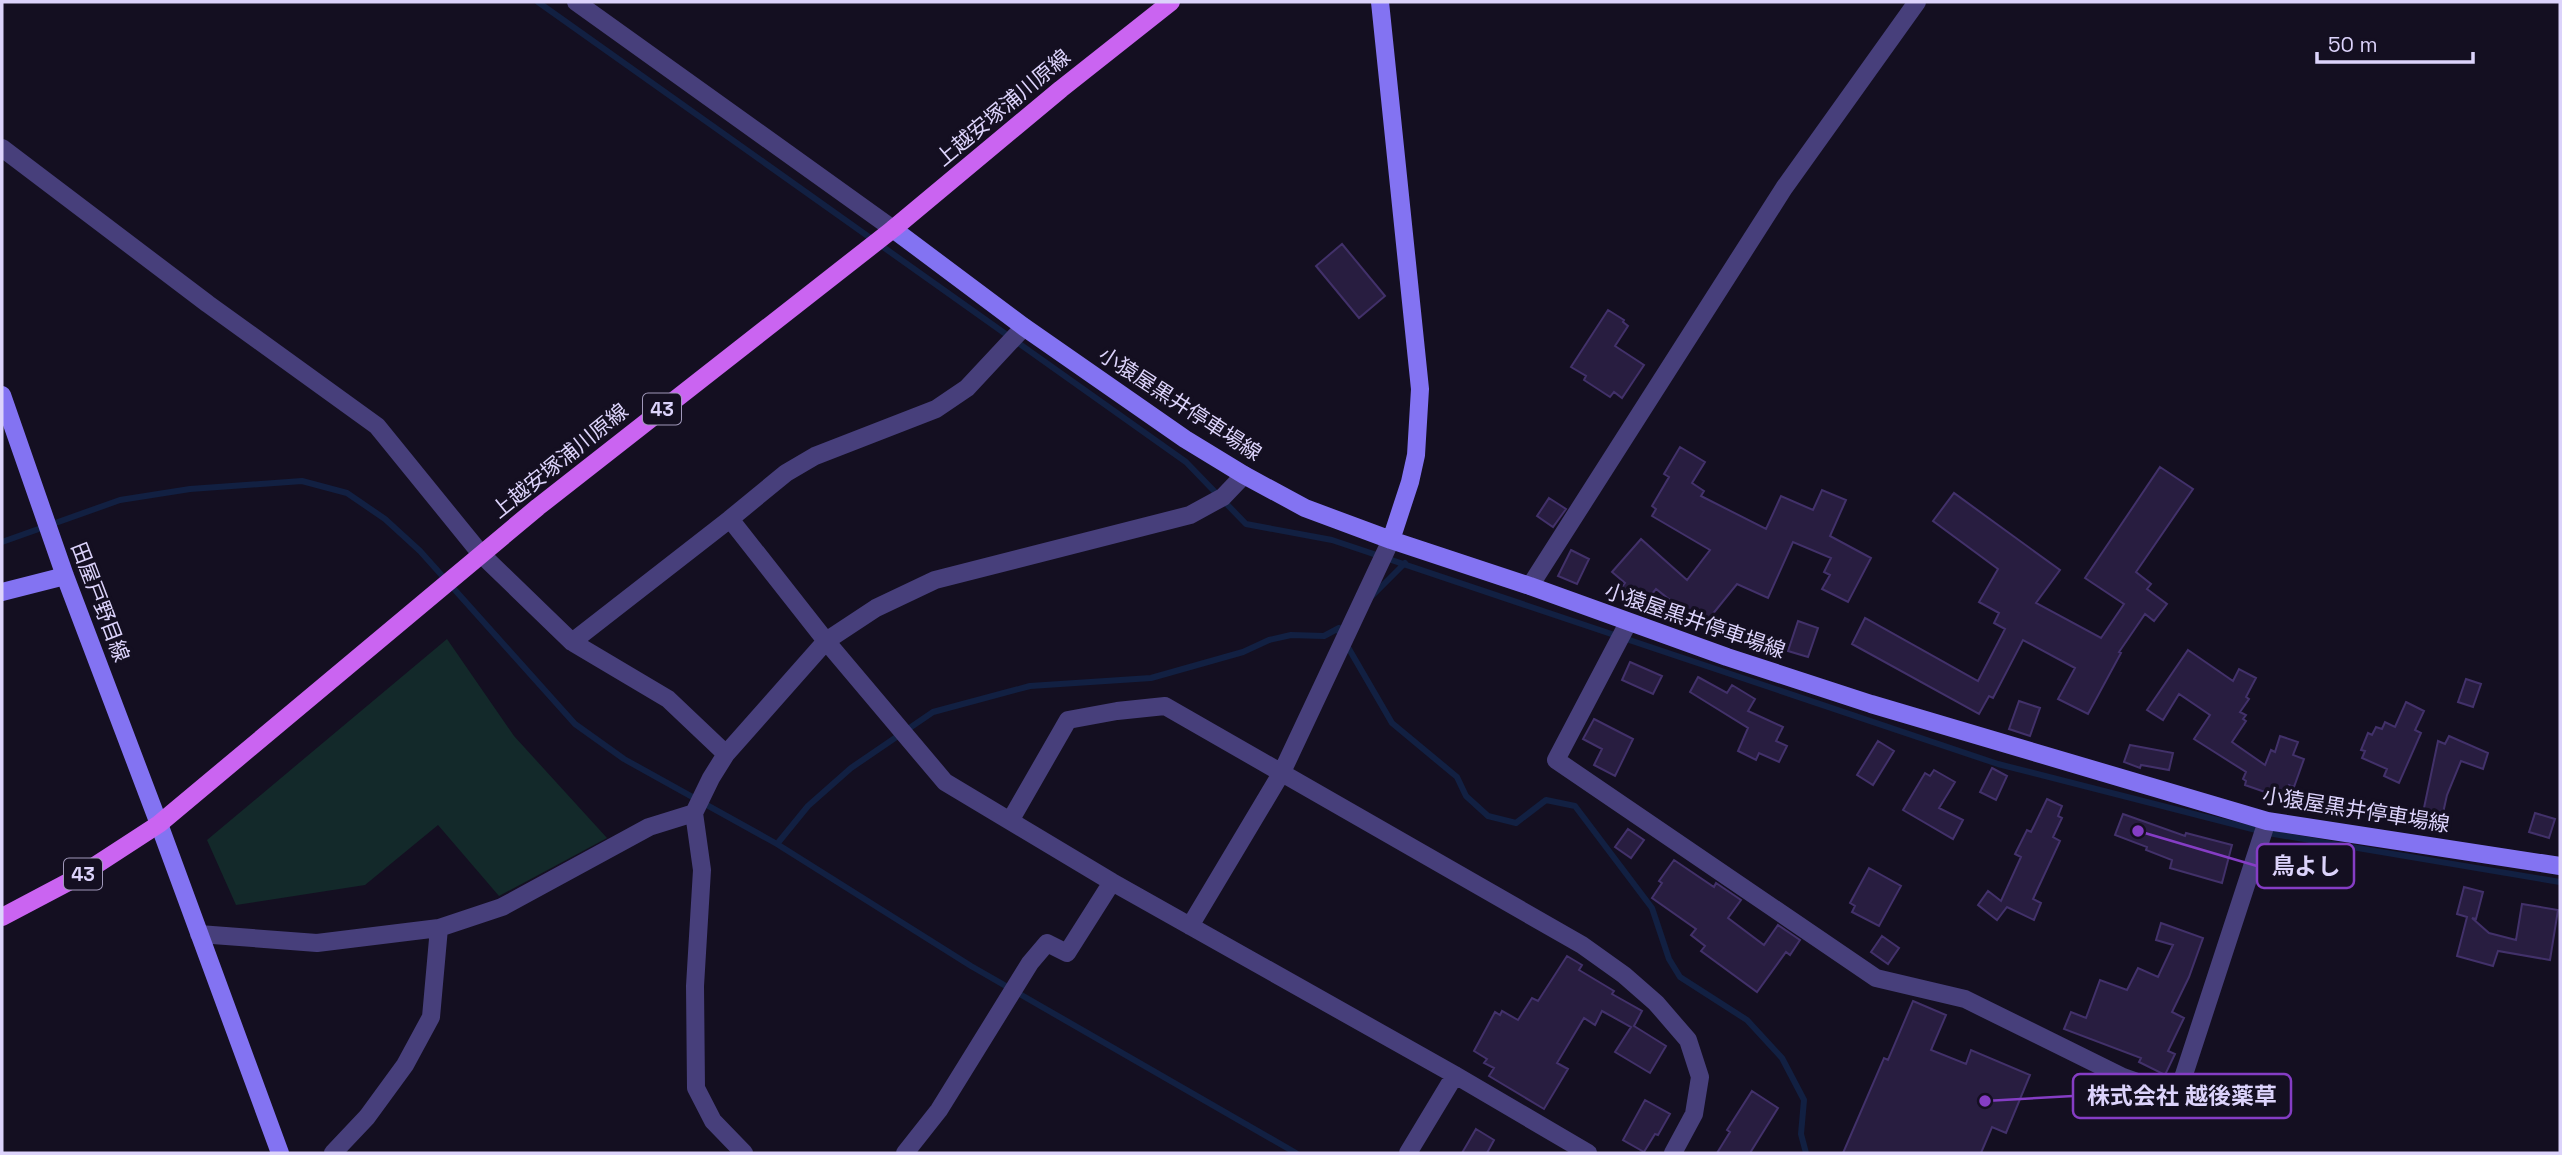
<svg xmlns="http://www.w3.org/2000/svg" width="2562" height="1155" font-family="'Space Grotesk','Noto Sans JP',sans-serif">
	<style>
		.green { fill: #13292a }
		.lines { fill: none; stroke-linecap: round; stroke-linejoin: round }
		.stream { stroke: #122042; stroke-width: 6 }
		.building { fill: #281d40; stroke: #42316a; stroke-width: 2 }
		.street { stroke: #473f7b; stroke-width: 18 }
		.secondary { stroke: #8373f2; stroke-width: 18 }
		.primary { stroke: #ca64f1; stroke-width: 18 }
		.labels { text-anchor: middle; stroke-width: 7; stroke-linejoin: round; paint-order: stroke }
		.shield { fill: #140f21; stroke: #a098ba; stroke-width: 2 }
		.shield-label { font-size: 19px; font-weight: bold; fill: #dcd3fb }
		.street-label { font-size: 21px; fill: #dcd3fb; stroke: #140f21 }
		.leader { fill: none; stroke: #853dc5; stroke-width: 2.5 }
		.callout-dot { fill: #853dc5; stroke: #140f21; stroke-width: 2.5 }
		.callout { fill: #140f21; stroke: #853dc5; stroke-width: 2.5 }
		.callout-label { font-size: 23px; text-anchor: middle; font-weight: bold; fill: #dcd3fb }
	</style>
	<rect width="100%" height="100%" fill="#140f21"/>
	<path class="green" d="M447,639L514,736L607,838L499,896L438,825L365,885L236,905L207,840Z"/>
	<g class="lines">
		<path class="stream" d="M538,2L1186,462L1246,524L1332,540L1998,764L2268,833L2560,882
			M2,542L120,500L190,489L302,481L347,493L385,519L420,551L575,724L624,759L777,844L971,966L1296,1153
			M1372,596L1405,563
			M1338,630L1392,723L1457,777L1466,796L1488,816L1516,823L1546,800L1575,806L1652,908L1669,959L1680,977L1747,1020L1782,1058L1804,1100L1801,1134L1806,1153
			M777,844L808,806L851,768L933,712L1030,686L1151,678L1243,652L1269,640L1291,635L1324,636L1339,628"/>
	</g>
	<path class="building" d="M1342,244L1385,296L1359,318L1316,266Z
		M1608,310L1624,320L1623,322L1628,326L1615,346L1644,365L1622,398L1614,392L1610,397L1584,380L1586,376L1571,367Z
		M1680,447L1705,462L1692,483L1704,491L1701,496L1766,529L1781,496L1813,510L1822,490L1846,500L1830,536L1871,558L1848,602L1822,589L1830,575L1824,572L1831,558L1793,542L1768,598L1737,584L1703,626L1656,589L1643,605L1622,587L1625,583L1612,572L1641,539L1687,580L1710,550L1652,516L1656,509L1652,506L1669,477L1664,474Z
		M2160,467L2193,489L2136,572L2151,584L2147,589L2167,604L2154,621L2145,614L2119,652L2121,653L2088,714L2058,699L2075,668L2023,640L1993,698L1989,696L1979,714L1852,644L1865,618L1978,681L2005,629L1994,623L1999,613L1979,602L1998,569L1933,521L1954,493L2060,570L2036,603L2101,638L2124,604L2085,578Z
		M1549,498L1566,509L1553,527L1537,516Z
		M1571,550L1589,559L1577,584L1558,576Z
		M1798,621L1818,628L1808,657L1788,651Z
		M2188,650L2233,681L2239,669L2256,678L2246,697L2249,699L2240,712L2246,715L2243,719L2246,721L2232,742L2265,765L2271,750L2275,752L2280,736L2298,742L2293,755L2304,759L2294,787L2289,785L2285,799L2245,785L2246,781L2243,779L2246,772L2194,739L2210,715L2179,694L2163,720L2147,710Z
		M1630,662L1662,676L1653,694L1622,680Z
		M1698,677L1727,693L1732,685L1755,699L1748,711L1783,727L1776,741L1787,746L1779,762L1759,753L1756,760L1738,751L1748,728L1690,692Z
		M2466,679L2481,684L2473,707L2458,702Z
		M2019,701L2040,708L2030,736L2009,729Z
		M2406,702L2424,711L2415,730L2421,733L2399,783L2384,776L2387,769L2362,758L2365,751L2361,750L2368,733L2372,735L2376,727L2382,729L2385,722L2395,727Z
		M1594,719L1633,739L1615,776L1594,765L1602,749L1583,739Z
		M2449,736L2488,753L2483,769L2461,761L2447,795L2439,831L2420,827L2438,741L2445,744Z
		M1878,741L1894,751L1873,785L1857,775Z
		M2130,745L2173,753L2169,770L2141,765L2140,768L2124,762Z
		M1992,768L2007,776L1996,800L1980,792Z
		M1934,770L1955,782L1939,808L1963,820L1953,839L1903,810L1925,773L1930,776Z
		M2047,799L2062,806L2058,816L2062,818L2053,837L2060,841L2033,899L2041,903L2034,920L2007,907L1997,920L1978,905L1988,891L2001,901L2021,857L2015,854L2027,830L2031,832Z
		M2535,813L2555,819L2549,838L2529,832Z
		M2123,814L2185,836L2186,833L2232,845L2222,883L2170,868L2172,860L2146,850L2147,847L2115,835Z
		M1628,829L1644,840L1631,858L1615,847Z
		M1674,860L1714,887L1716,883L1741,900L1728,918L1764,945L1778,925L1800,940L1790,955L1786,952L1757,992L1701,951L1705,946L1691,935L1696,929L1652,898L1662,883L1659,881Z
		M1869,868L1901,886L1879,926L1852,912L1855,906L1850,903Z
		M2464,887L2483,892L2476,919L2472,918L2489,933L2516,940L2522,904L2558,910L2550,960L2498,951L2493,966L2457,956L2467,917L2457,914Z
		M2161,923L2203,938L2189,977L2172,1012L2184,1018L2168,1051L2175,1054L2165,1075L2139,1062L2141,1058L2064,1029L2071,1012L2086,1018L2100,980L2127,990L2138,968L2158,977L2173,945L2156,940Z
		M1882,936L1899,948L1888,964L1871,952Z
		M1567,956L1582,965L1579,970L1614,991L1612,994L1642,1011L1634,1026L1666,1046L1650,1073L1615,1052L1631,1027L1602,1011L1595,1025L1584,1018L1557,1063L1568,1069L1544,1109L1489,1076L1494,1068L1484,1063L1487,1059L1474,1051L1495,1012L1500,1015L1502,1011L1518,1020L1532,998L1538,1001Z
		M1913,1001L1946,1015L1931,1050L1966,1064L1971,1050L2030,1075L2006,1133L1992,1127L1981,1153H1843L1884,1058L1888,1060Z
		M1752,1091L1778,1108L1750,1153H1717L1730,1132L1727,1130Z
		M1645,1100L1670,1114L1658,1135L1655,1134L1644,1152L1623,1140Z
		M1476,1129L1494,1140L1487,1153H1462Z"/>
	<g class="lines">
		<path class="street" d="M576,2L893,229
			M2,148L208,304L377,426L481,554L572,642L668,699L726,754
			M730,519L786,473L815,456L936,409L967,388L1024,327
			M1530,586L1784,188L1917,2
			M1628,623L1556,760L1876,978L1965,999L2123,1077L2177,1096L2267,821
			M572,642L730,519L826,641L945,782L1112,882L1455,1075L1588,1153
			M1010,821L1068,720L1117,711L1165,706L1582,945L1624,975L1656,1003L1688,1040L1700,1077L1694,1114L1673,1153
			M1190,926L1282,772L1391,540
			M199,934L317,943L439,928L502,907L649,827L694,813
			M333,1153L367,1117L405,1065L431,1017L439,928
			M744,1153L713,1121L696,1088L695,986L702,870L694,813L711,778L726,754L826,641L876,608L935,580L1190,515L1223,497L1244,475
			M905,1153L939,1110L1030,963L1047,943L1067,953L1112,882
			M1408,1153L1455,1075"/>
		<path class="secondary" d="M1380,2L1420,389L1416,455L1410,482L1391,540
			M893,229L1024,327L1185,439L1244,475L1305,508L1391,540L1530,586L1727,657L1871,704L2267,821L2560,866
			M2,395L65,576L159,824L280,1153
			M2,592L65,576"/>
		<path class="primary" d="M2,917L76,878L159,824L538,507L893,229L1061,89L1171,2"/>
	</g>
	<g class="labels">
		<g class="shield">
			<rect x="643" y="393.5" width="38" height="31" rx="5"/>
			<rect x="64" y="858.5" width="38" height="31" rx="5"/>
		</g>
		<g class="shield-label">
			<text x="662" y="416">43</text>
			<text x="83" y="881">43</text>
		</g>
		<g class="street-label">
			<text transform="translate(1003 108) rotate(-40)" y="7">上越安塚浦川原線</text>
			<text transform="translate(1180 404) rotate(33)" y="7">小猿屋黒井停車場線</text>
			<text transform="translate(560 461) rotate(-39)" y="7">上越安塚浦川原線</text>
			<text transform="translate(100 602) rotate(69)" y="7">田屋戸野目線</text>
			<text transform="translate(1695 621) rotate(19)" y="7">小猿屋黒井停車場線</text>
			<text transform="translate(2356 810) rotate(9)" y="7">小猿屋黒井停車場線</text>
		</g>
	</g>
	<path class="leader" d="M2138 831L2257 866M1985 1101L2073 1096"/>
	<g class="callout-dot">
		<circle cx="2138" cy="831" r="7"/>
		<circle cx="1985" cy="1101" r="7"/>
	</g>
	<g class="callout">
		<rect x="2257" y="844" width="97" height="44" rx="7"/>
		<rect x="2073" y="1074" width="218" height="44" rx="7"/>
	</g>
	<g class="callout-label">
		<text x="2306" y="874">鳥よし</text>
		<text x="2182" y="1104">株式会社 越後薬草</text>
	</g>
	<rect width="2562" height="1155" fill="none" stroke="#dcd3fb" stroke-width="7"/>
	<path d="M2317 52v10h156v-10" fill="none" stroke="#dcd3fb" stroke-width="3.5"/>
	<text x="2328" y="52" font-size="21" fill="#dcd3fb" stroke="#140f21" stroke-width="5" paint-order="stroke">50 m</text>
</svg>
